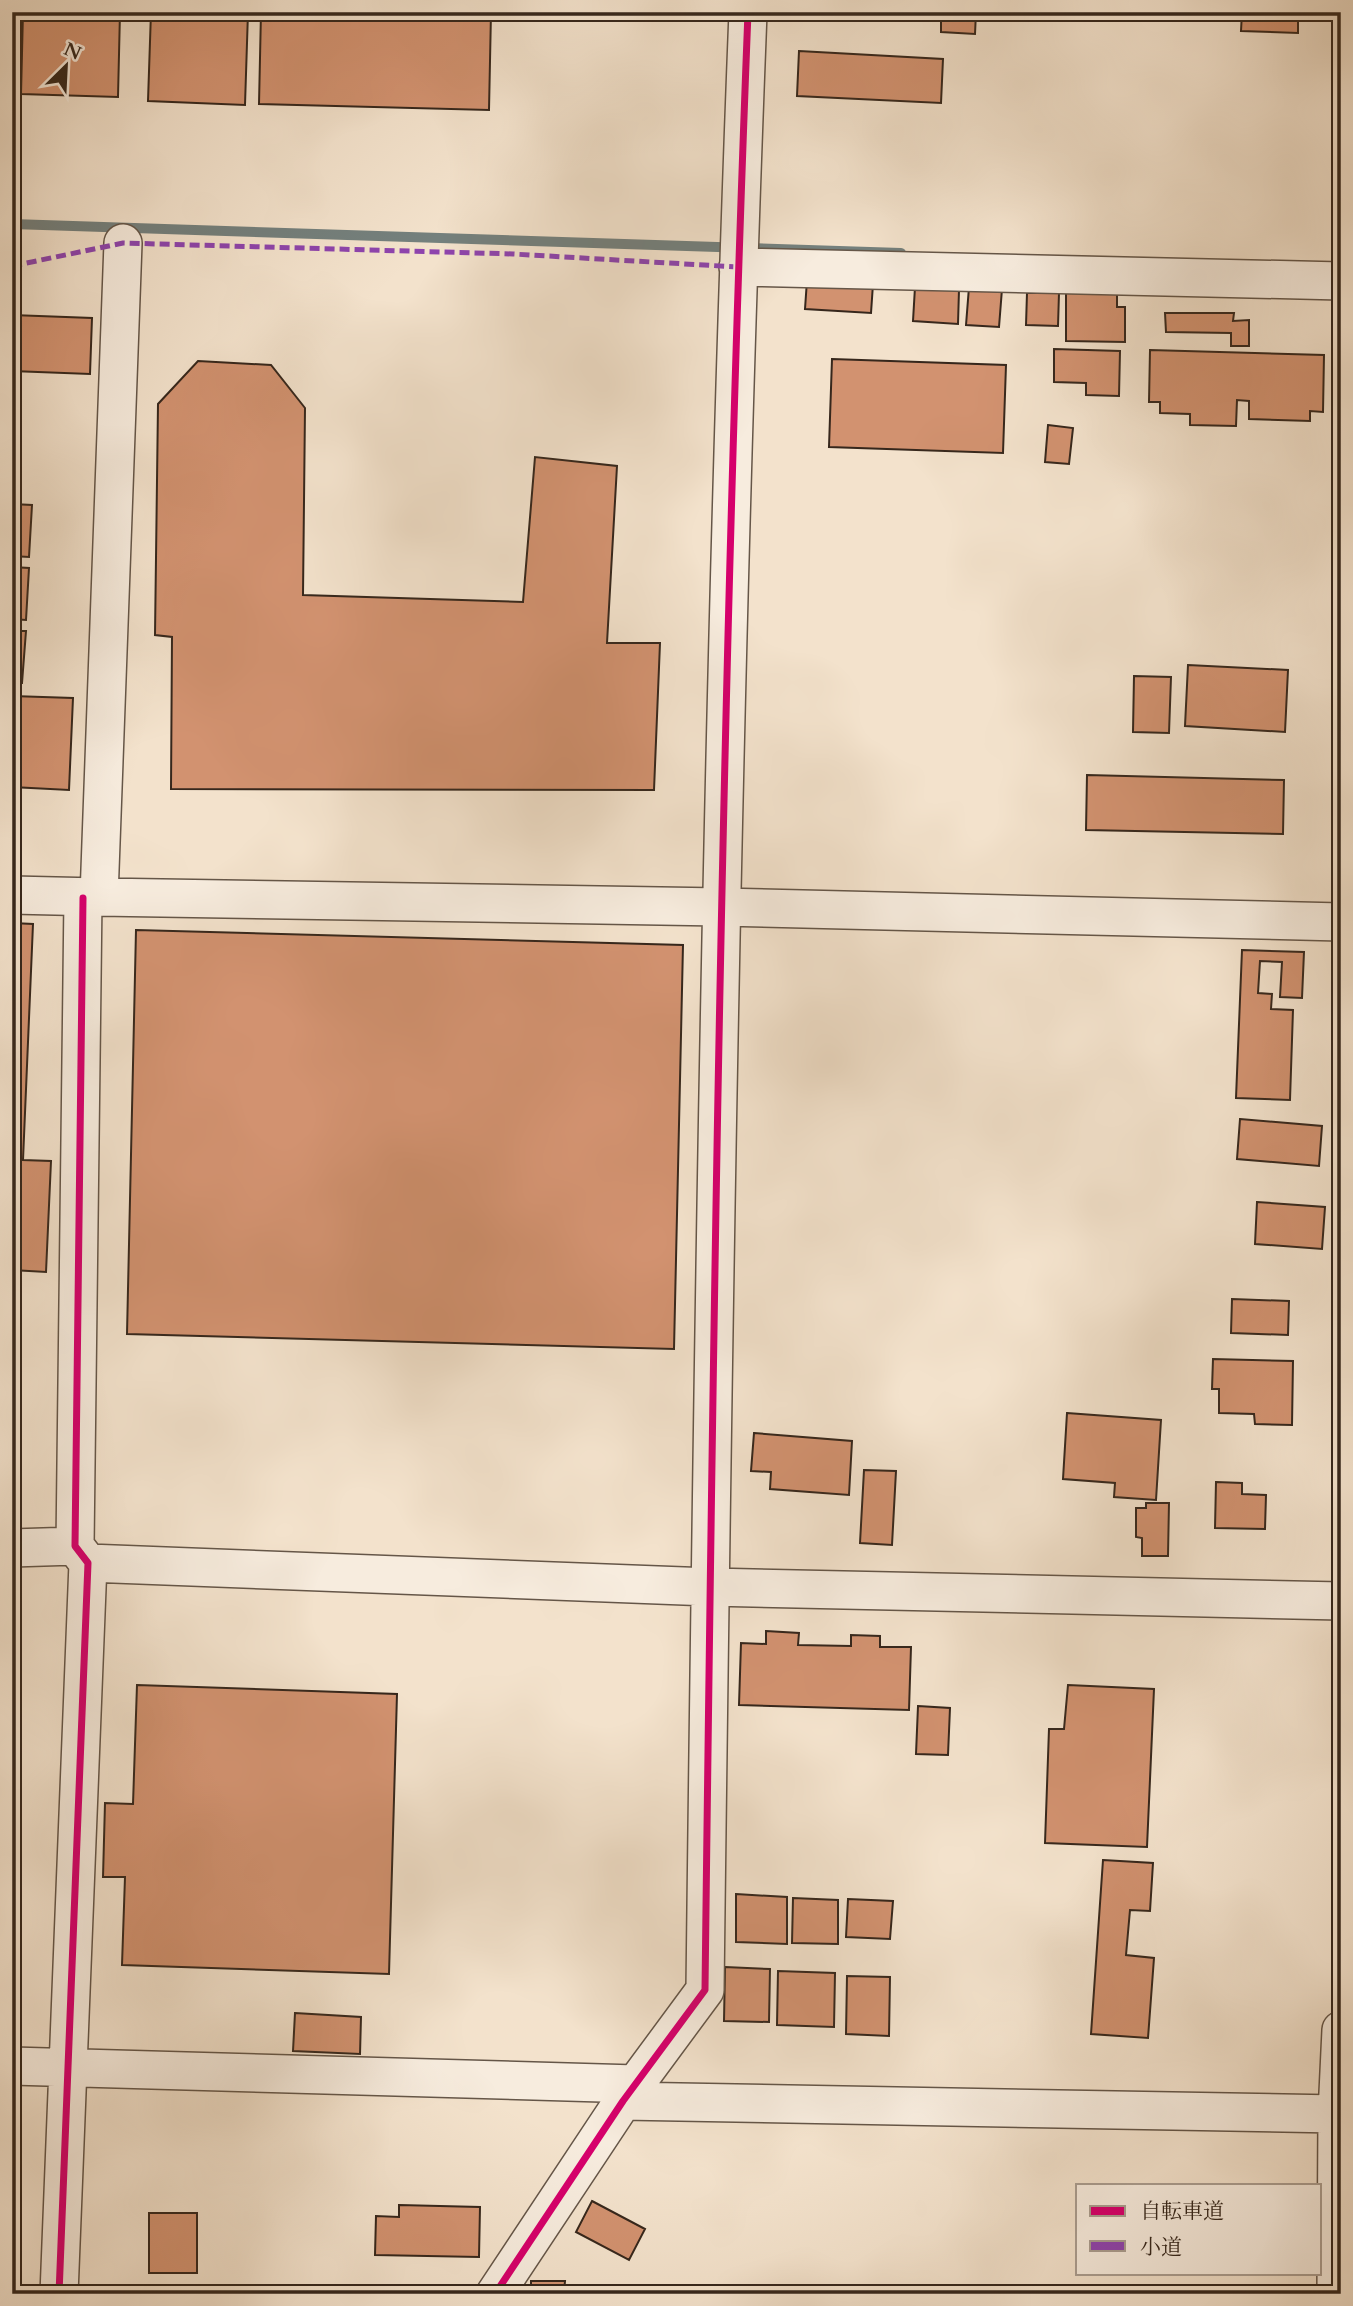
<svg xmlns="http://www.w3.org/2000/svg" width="1353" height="2306" font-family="Cardo,'Noto Serif JP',serif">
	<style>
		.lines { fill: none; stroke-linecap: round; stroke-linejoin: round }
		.stream { stroke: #74807d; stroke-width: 10 }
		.building { fill: #d29270; stroke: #36271c; stroke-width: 2 }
		.minor-casing { stroke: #655648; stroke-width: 40 }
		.minor { stroke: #f7ecde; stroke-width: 37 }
		.quiet { stroke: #8e44ad; stroke-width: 5; stroke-dasharray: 10 5; stroke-linecap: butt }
		.cycleway-casing { stroke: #f7ecde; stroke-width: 11 }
		.cycleway { stroke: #d6006c; stroke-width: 7 }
	</style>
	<rect width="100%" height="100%" fill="#f3e2cc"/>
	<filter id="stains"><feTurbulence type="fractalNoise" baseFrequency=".00286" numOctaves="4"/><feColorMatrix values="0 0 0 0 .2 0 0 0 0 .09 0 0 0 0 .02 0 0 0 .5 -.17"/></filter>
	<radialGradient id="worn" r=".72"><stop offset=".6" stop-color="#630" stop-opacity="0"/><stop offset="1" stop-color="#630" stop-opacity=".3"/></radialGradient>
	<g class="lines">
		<path class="stream" d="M12,224L901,253"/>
	</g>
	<path class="building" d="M23,12H120L118,97L21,94Z
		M151,12H248L245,105L148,101Z
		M261,12H491L489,110L259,104Z
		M941,12H976L975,34L941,32Z
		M1242,12H1298V33L1241,31Z
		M799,51L943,59L941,103L797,96Z
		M807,280L873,284L871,313L805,309Z
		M915,287L959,290L958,324L913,321Z
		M969,287L1002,289L999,327L966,325Z
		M1066,287L1117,288V307H1125V342L1066,341Z
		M1027,293H1059L1058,326L1026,325Z
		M1165,313H1234L1233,321L1249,320V346H1231V333L1166,332Z
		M12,315L92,318L90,374L12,371Z
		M1054,349L1120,351L1119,396L1086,395V383L1054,382Z
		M1150,350L1324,355L1323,412L1310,411V421L1249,419V401L1237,400L1236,426L1190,425V414L1160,413V402H1149Z
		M832,359L1006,365L1003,453L829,447Z
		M198,361L271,365L305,408L303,595L523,602L535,457L617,466L607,643H660L654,790L171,789L172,637L155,635L158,404Z
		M1048,425L1073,428L1069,464L1045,462Z
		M12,504L32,505L29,557L12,556Z
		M12,567L29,568L26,620L12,619Z
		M12,631H26L22,683H12Z
		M1188,665L1288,670L1285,732L1185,726Z
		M1134,676L1171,677L1169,733L1133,732Z
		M12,696L73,698L69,790L12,787Z
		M1087,775L1284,780L1283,834L1086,830Z
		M12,923L33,924L23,1160L51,1161L46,1272L12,1270Z
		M136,930L683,945L674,1349L127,1334Z
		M1242,950L1304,952L1302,998L1280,997L1282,962L1260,961L1258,993L1272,994L1271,1009L1293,1010L1290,1100L1236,1098Z
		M1240,1119L1322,1126L1319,1166L1237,1159Z
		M1257,1202L1325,1207L1322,1249L1255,1244Z
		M1232,1299L1289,1301L1288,1335L1231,1333Z
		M1213,1359L1293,1361L1292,1425L1255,1424L1254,1414L1219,1413V1389H1212Z
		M1067,1413L1161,1420L1156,1500L1114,1497L1115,1483L1063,1479Z
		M754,1433L852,1441L849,1495L770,1489L771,1472L751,1471Z
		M864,1470L896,1471L892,1545L860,1543Z
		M1216,1482L1242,1483V1494L1266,1495L1265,1529L1215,1528Z
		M1146,1503H1169L1168,1556H1142V1538L1136,1537V1508H1146Z
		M766,1631L799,1633L798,1645L851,1646V1635L880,1636V1647H911L909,1710L739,1705L741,1643L766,1644Z
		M137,1685L397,1694L389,1974L122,1965L125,1877H103L105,1803L133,1804Z
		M1068,1685L1154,1689L1147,1847L1045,1843L1049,1729H1064Z
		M918,1706L950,1708L948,1755L916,1754Z
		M1103,1860L1153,1863L1150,1911L1130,1910L1126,1955L1154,1958L1148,2038L1091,2034Z
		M736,1894L787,1897V1944L736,1942Z
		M793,1898L838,1900V1944L792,1943Z
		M848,1899L893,1901L890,1939L846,1937Z
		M725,1967L770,1969L769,2022L724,2021Z
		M778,1971L835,1973L834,2027L777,2025Z
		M847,1976L890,1977L889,2036L846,2034Z
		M295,2013L361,2017L360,2054L293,2051Z
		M592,2201L645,2229L629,2260L576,2232Z
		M399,2205L480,2207L479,2257L375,2255L376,2216L399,2217Z
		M149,2213H197V2273H149Z
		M531,2281H565L564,2292L647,2294H531Z"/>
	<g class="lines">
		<g class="minor-casing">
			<path id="minor" d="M738,267L1341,281
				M12,895L99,897L123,243
				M99,897L721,907L1341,922
				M12,1548L75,1546
				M88,1563L710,1587L1341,1601
				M12,2066L636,2084
				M623,2101L1337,2114
				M59,2294L88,1563L75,1546L83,898
				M495,2294L623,2101L705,1990C713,1331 722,671 748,12
				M1336,2294L1337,2114L1341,2030"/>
		</g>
		<use href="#minor" class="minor"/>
		<path class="quiet" d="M12,266L123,243L513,254L738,267"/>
		<g class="cycleway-casing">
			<path id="cycleway" d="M59,2294L88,1563L75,1546L83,898
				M495,2294L623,2101L705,1990C713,1331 722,671 748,12"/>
		</g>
		<use href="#cycleway" class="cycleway"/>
	</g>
	<rect width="1353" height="2306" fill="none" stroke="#f3e2cc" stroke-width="42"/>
	<rect x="14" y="14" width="1325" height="2278" fill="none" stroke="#36271c" stroke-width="3.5"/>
	<rect x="21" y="21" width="1311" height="2264" fill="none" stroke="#36271c" stroke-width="2"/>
	<rect x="1076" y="2184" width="245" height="91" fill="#f7ecde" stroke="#aa9d90" stroke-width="2"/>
	<rect x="1090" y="2206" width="35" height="10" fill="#d6006c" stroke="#aa9d90" stroke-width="2"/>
	<text x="1140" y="2218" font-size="21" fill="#36271c">自転車道</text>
	<rect x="1090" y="2241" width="35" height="10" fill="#8e44ad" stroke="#aa9d90" stroke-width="2"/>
	<text x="1140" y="2254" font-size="21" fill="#36271c">小道</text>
	<g transform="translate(66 66) rotate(24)" stroke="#f7ecde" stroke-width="5" paint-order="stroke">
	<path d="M0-5L12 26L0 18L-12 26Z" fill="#36271c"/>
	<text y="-10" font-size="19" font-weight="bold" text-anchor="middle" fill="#36271c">N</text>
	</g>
	<rect width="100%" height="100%" filter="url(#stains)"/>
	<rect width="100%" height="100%" fill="url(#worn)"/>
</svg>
